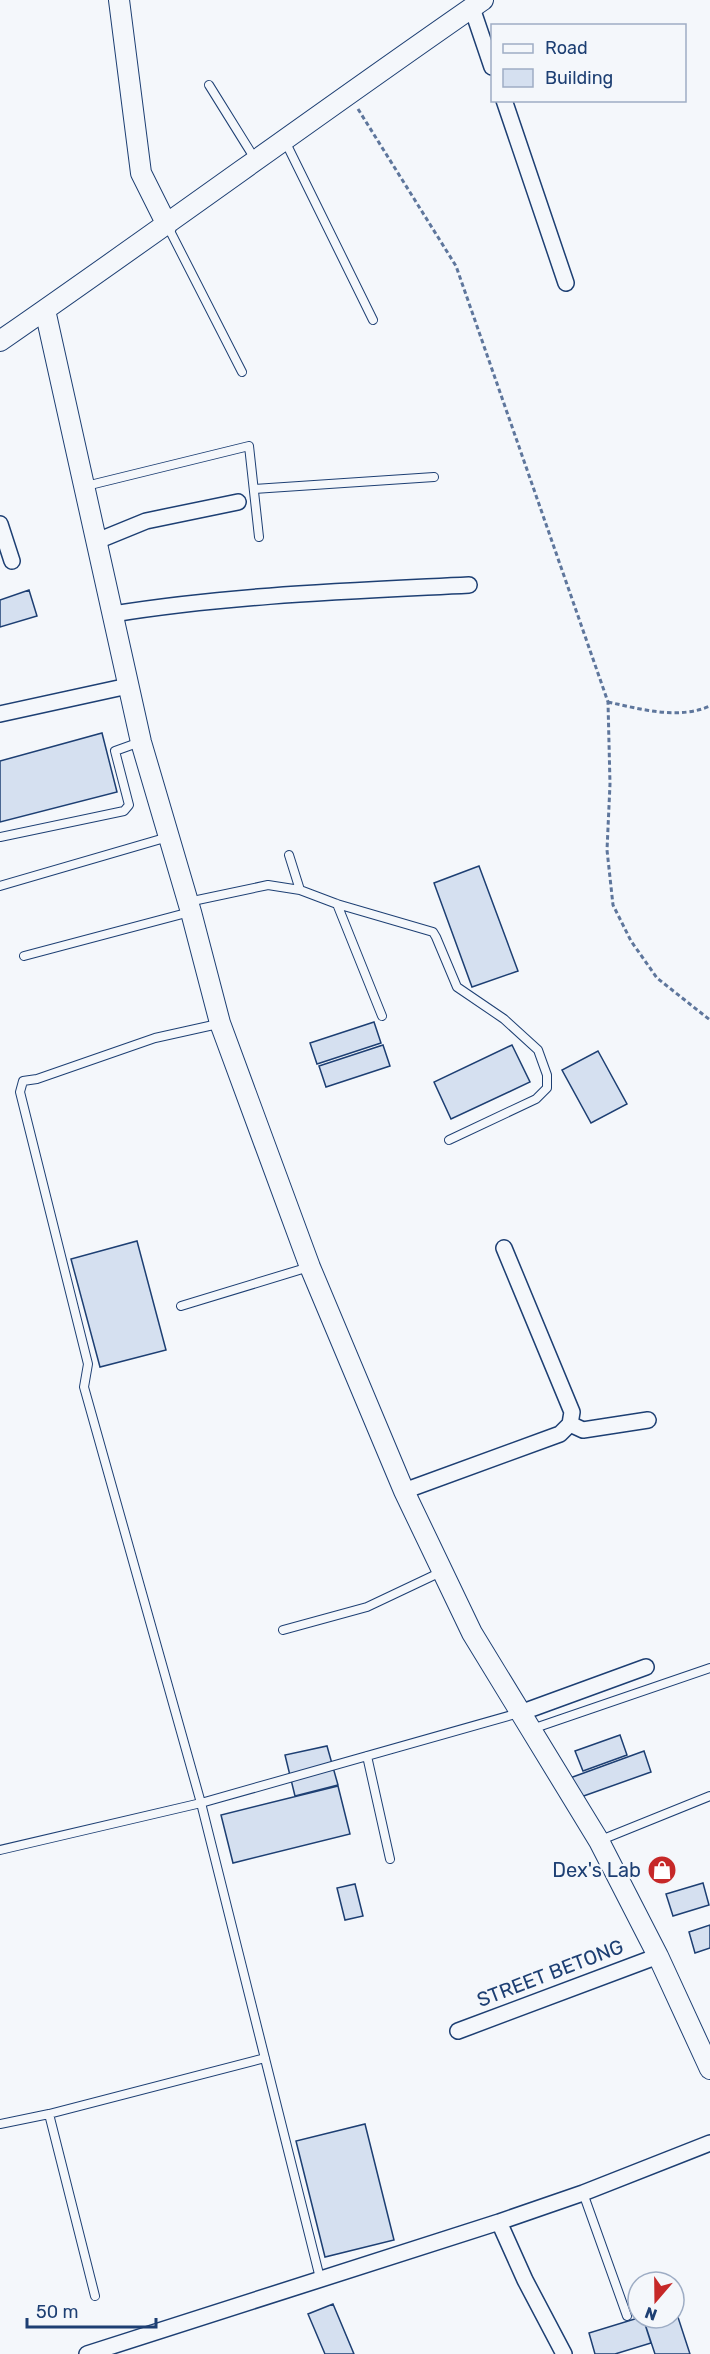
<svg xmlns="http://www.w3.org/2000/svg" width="710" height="2354" font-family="Rubik,sans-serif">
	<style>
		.building { fill: #d5e0f0; stroke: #1d3f73; stroke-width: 1.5 }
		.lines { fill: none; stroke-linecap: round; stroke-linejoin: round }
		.service-casing { stroke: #1d3f73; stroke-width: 10 }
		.minor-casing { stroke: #1d3f73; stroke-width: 18 }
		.tertiary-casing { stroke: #1d3f73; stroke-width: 22 }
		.path { stroke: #5e769c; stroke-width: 3; stroke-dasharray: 4.5 3; stroke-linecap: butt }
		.service { stroke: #f4f7fb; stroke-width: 8 }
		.minor { stroke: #f4f7fb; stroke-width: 15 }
		.tertiary { stroke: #f4f7fb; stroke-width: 20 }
		.labels { text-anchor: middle; stroke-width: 4.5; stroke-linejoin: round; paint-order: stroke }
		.poi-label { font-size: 20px; fill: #1d3f73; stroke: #f4f7fb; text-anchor: end }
		.street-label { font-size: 20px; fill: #1d3f73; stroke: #f4f7fb }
	</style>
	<rect width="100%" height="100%" fill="#f4f7fb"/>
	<path class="building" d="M29,590L37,616L0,627V600Z
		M102,733L117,792L0,822V761Z
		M479,866L518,971L472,987L434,883Z
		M374,1022L381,1043L317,1064L310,1043Z
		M383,1045L390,1066L326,1087L319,1066Z
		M512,1045L530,1082L451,1119L434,1082Z
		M598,1051L627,1104L591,1123L562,1070Z
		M137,1241L166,1350L100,1367L71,1259Z
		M620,1735L627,1755L583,1771L575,1751Z
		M327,1746L338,1785L295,1796L285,1755Z
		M644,1751L651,1772L578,1798L570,1778Z
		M338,1786L350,1834L233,1863L221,1815Z
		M703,1883L709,1905L673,1916L666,1894Z
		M355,1884L363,1916L345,1920L337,1888Z
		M710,1925V1948L695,1953L689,1932Z
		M365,2124L394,2240L325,2257L296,2141Z
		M333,2304L354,2354H325L308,2314Z
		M674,2305L690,2354H655L643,2318H674Z
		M638,2318H643L651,2343L615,2354H595L589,2333Z"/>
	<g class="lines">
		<g class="service-casing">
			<path id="service" d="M209,85L255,159
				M285,141L373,320
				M168,227L242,372
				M86,486L249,446L259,537
				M254,489L434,477
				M0,837L124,811L129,805L115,751L140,742
				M289,855L300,890
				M0,886L168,837
				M188,902L268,885L300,890L337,904L433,932L436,937L457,987L504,1019L538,1050L547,1075V1088L536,1099L449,1140
				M337,904L382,1016
				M24,956L190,912
				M218,1024L155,1038L37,1079L23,1081L20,1092L88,1364L84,1387L201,1803L519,1713
				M181,1306L309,1267
				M283,1630L367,1607L441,1572
				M532,1729L710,1668
				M367,1756L390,1859
				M601,1840L710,1796
				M0,1850L201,1803L320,2278
				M49,2114L95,2296
				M0,2124L49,2114L265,2058
				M583,2193L627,2316"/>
		</g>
		<g class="minor-casing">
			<path id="minor" d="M472,8L492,67
				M504,100L566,283
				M0,524L12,561
				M97,541L146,521L238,502
				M113,614C231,595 350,591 469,585
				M0,714L128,686
				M570,1424L583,1430L648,1420
				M404,1491L560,1434L570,1424L572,1412L504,1248
				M520,1713L646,1667
				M458,2031L658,1956
				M499,2222L525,2280L564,2354
				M87,2354L499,2222L583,2193L710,2143"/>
		</g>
		<g class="tertiary-casing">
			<path id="tertiary" d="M119,0L141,173L167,225
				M45,310L141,742L191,912L220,1023L310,1267L404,1491L472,1633L599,1841L658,1956L710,2069
				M0,341C162,229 321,112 483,0"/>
		</g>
		<path class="path" d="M358,109L456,266L608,702L610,784L607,850L613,905L631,941L657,978L710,1020
			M608,702C640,709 678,720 710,706"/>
		<use href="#service" class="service"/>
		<use href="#minor" class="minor"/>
		<use href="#tertiary" class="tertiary"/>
	</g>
	<defs>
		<g id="shop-disc" transform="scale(1.5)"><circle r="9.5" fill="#c62828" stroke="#f4f7fb"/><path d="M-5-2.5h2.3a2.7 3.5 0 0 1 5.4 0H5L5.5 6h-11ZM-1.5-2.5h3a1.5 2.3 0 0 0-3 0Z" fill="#fff"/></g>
	</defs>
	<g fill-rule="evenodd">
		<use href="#shop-disc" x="662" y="1870"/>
	</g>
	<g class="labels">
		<g class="poi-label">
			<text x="641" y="1877">Dex's Lab</text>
		</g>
		<g class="street-label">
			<text transform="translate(550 1973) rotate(-21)" y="7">STREET BETONG</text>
		</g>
	</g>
	<rect x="491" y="24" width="195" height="78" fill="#f4f7fb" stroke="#9eadc5" stroke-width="1.5"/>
	<rect x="503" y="44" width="30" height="9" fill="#f4f7fb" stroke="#9eadc5" stroke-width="1.5"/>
	<text x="545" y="54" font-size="18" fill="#1d3f73">Road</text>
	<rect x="503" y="69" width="30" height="18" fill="#d5e0f0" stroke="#9eadc5" stroke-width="1.5"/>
	<text x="545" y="84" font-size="18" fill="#1d3f73">Building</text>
	<g transform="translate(656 2300) rotate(200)"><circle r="28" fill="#f4f7fb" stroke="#9eadc5" stroke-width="1.5"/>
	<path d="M0-4.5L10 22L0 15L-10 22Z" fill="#c62828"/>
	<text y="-9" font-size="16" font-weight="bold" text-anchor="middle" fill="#1d3f73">N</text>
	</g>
	<path d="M27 2318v9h129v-9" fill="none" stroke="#1d3f73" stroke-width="3"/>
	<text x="36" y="2318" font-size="18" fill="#1d3f73" stroke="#f4f7fb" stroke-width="4.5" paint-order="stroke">50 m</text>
</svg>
